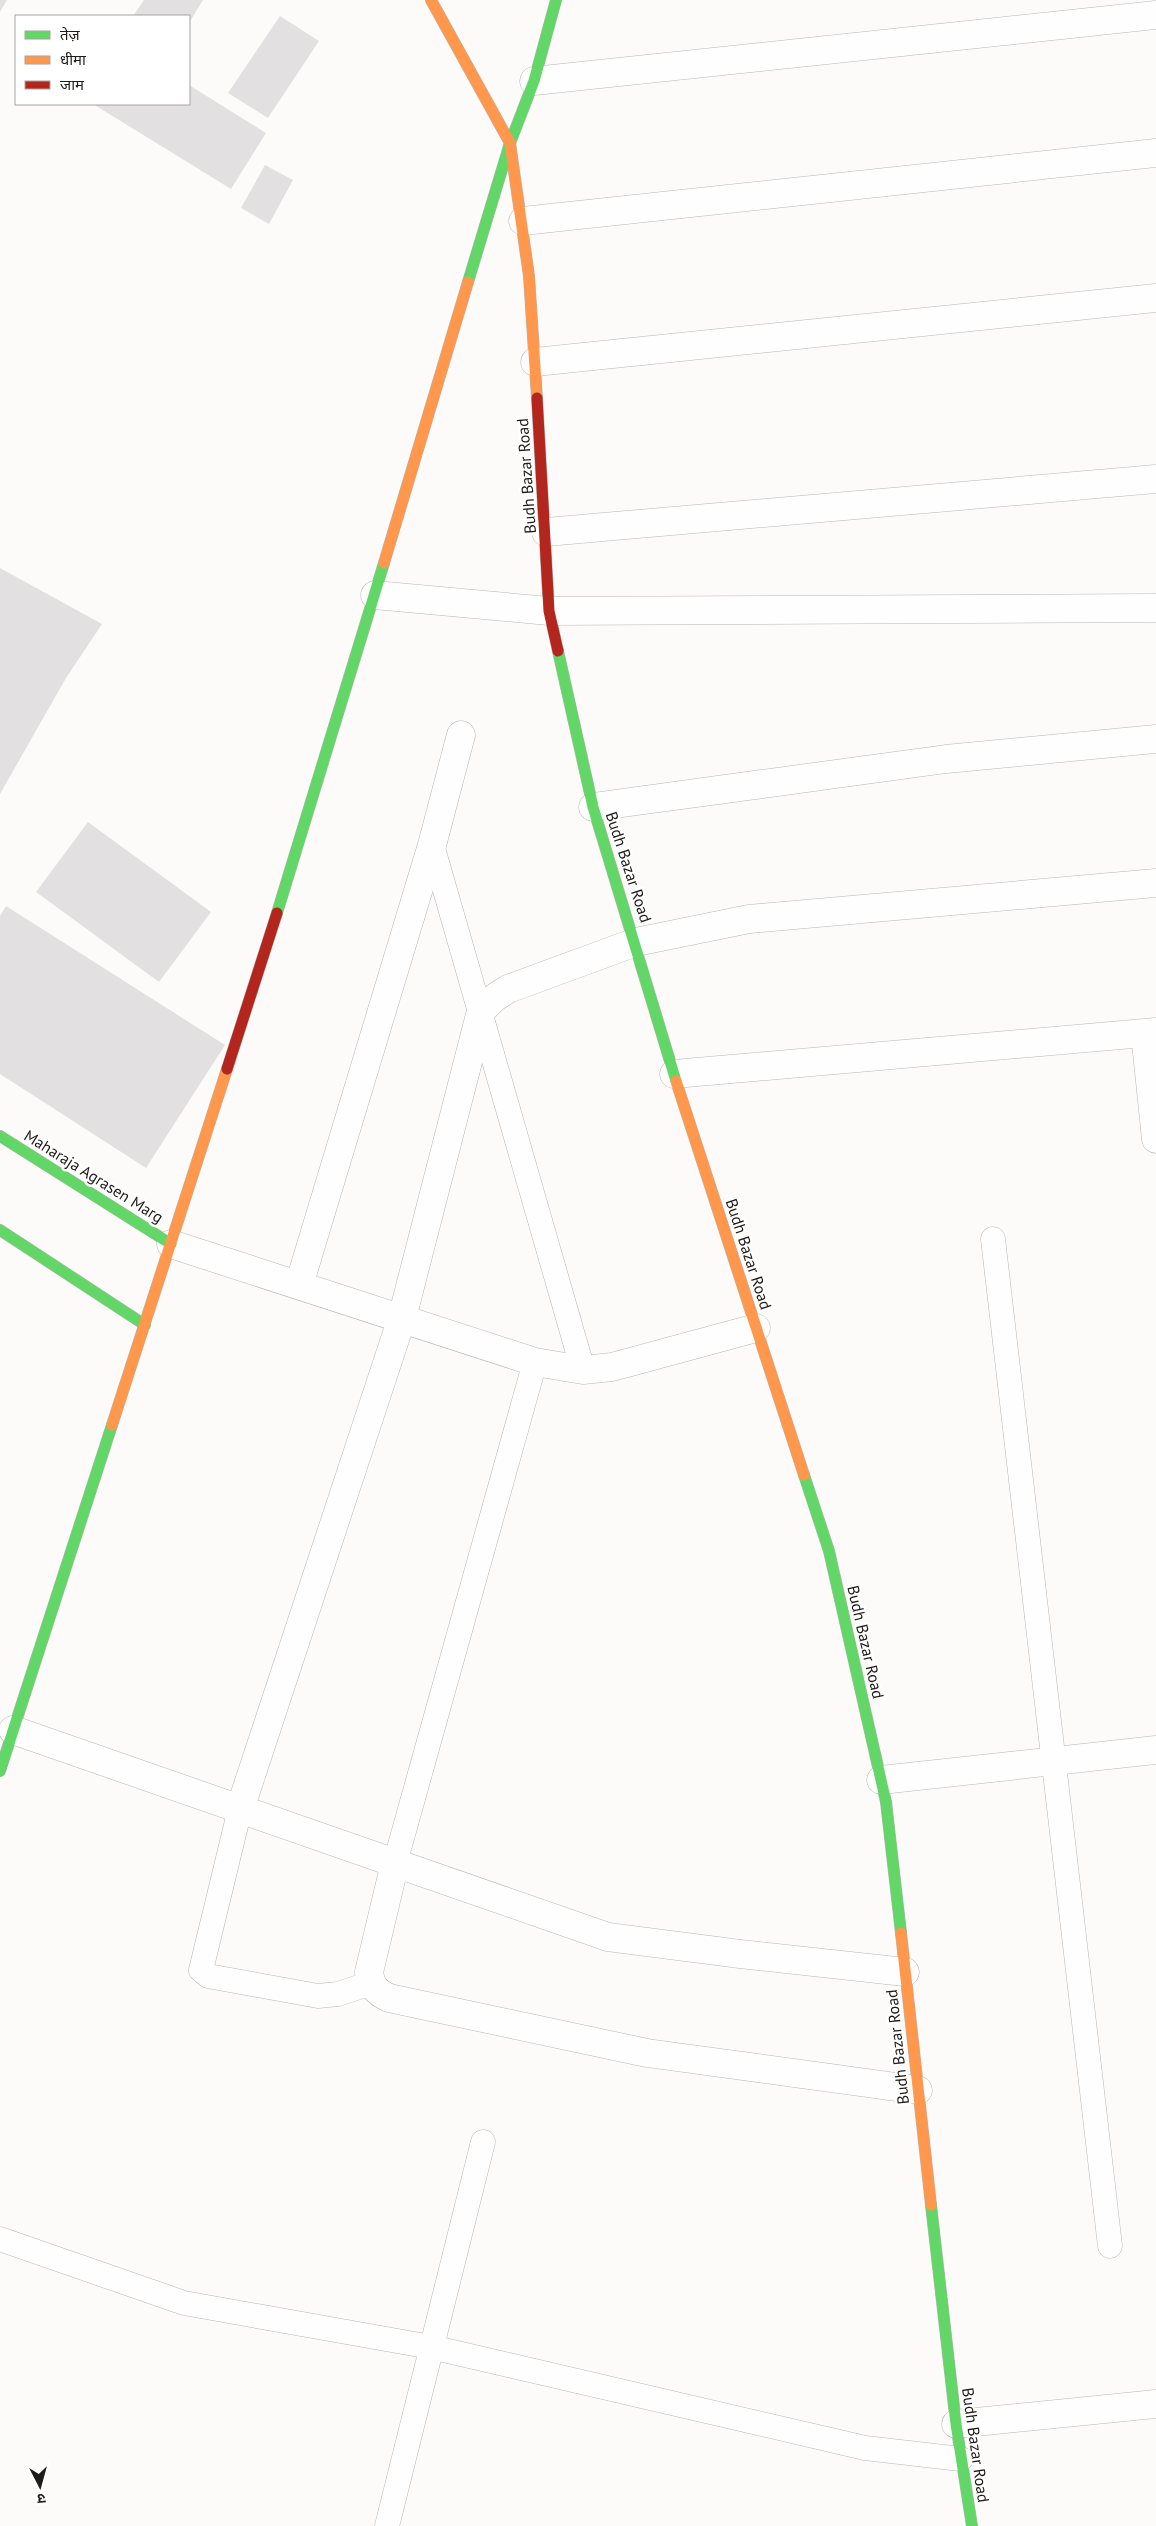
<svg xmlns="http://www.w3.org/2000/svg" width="1156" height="2526" font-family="'PT Sans','Noto Sans Devanagari',sans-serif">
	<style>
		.building { fill: #e3e0e2 }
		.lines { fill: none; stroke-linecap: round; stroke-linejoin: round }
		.lane-casing { stroke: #b9b7b5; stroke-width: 25 }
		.street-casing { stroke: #b9b7b5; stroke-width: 29 }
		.fast-casing { stroke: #b9b7b5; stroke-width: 12 }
		.slow-casing { stroke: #b9b7b5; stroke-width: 12 }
		.jam-casing { stroke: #b9b7b5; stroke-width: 12 }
		.lane { stroke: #fffefe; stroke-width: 24 }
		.street { stroke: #fffefe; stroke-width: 28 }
		.fast { stroke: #63d668; stroke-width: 11 }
		.slow { stroke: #ff974d; stroke-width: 11 }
		.jam { stroke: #b3261e; stroke-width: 11 }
		.labels { text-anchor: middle; stroke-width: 5; stroke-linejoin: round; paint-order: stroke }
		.street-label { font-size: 16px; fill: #1f1b17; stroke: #fff }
	</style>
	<rect width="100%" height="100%" fill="#fcfbfa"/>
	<path class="building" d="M0,0H7L0,12Z
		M144,0H203L189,23V16H133Z
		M280,16L319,41L268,118L228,93Z
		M189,85L266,133L231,189L93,104H189Z
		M265,165L293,180L269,224L241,208Z
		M0,568L102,624L66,678L0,794Z
		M88,822L211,912L159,982L36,892Z
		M6,906L225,1045L146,1168L0,1074V916Z"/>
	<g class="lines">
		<g class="lane-casing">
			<path id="lane" d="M432,845L583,1370
				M993,1239L1110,2246
				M240,1809L201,1970L208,1976L318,1996L338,1994L371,1983
				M395,1863L535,1362
				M0,2239L184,2303L431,2347L865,2448L961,2459
				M387,2526L483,2142"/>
		</g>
		<g class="street-casing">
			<path id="street" d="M534,81L1156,15
				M523,221L1156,153
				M535,362L1156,298
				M546,532L1156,479
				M375,595L549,611L1156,608
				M593,807L946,759L1156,739
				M1145,1033L1156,1139
				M674,1074L1156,1032
				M171,1244L535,1362L583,1370L612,1367L756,1328
				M299,1285L432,845L461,735
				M13,1730L395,1863
				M881,1780L1156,1750
				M240,1809L402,1318L481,1011L494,998L508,989L636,942L749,919L1156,883
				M905,1972L740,1954L608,1937L395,1863L369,1972C371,1986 376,1992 389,1998L647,2053L918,2090
				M956,2424L1156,2404"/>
		</g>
		<g class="fast-casing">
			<path id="fast" d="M468,282L510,143L534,81L556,0
				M558,651L593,807L676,1081
				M277,913L384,563
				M0,1136L171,1244
				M0,1230L145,1325
				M804,1475L829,1551L886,1802L901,1933
				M0,1771L112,1425
				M931,2205L956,2424L972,2526"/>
		</g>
		<g class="slow-casing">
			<path id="slow" d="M431,0L510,143L529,276L537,398
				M384,563L468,282
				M676,1081L804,1475
				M112,1425L227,1069
				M901,1933L931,2205"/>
		</g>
		<g class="jam-casing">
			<path id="jam" d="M537,398L549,611L558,651
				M227,1069L277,913"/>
		</g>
		<use href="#lane" class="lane"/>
		<use href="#street" class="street"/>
		<use href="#fast" class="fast"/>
		<use href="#slow" class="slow"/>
		<use href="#jam" class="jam"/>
	</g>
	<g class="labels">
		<g class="street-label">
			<text transform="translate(526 476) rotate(-94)" y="6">Budh Bazar Road</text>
			<text transform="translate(629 867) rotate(72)" y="6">Budh Bazar Road</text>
			<text transform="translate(94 1176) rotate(32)" y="6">Maharaja Agrasen Marg</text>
			<text transform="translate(749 1254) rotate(72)" y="6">Budh Bazar Road</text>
			<text transform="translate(866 1642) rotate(77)" y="6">Budh Bazar Road</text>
			<text transform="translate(897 2047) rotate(-96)" y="6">Budh Bazar Road</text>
			<text transform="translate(976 2445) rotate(82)" y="6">Budh Bazar Road</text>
		</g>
	</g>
	<rect x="15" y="15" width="175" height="90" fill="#ffffff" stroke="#a5a4a2"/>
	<rect x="25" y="31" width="25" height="8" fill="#63d668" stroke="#a5a4a2"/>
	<text x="60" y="40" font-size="15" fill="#1f1b17">तेज़</text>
	<rect x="25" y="56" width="25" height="8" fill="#ff974d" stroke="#a5a4a2"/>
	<text x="60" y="65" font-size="15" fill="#1f1b17">धीमा</text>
	<rect x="25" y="81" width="25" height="8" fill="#b3261e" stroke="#a5a4a2"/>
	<text x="60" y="90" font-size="15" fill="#1f1b17">जाम</text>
	<g transform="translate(40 2486) rotate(174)" stroke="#ffffff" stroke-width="4" paint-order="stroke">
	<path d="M0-4L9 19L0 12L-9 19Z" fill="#1f1b17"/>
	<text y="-8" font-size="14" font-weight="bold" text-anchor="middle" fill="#1f1b17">उ</text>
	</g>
</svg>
